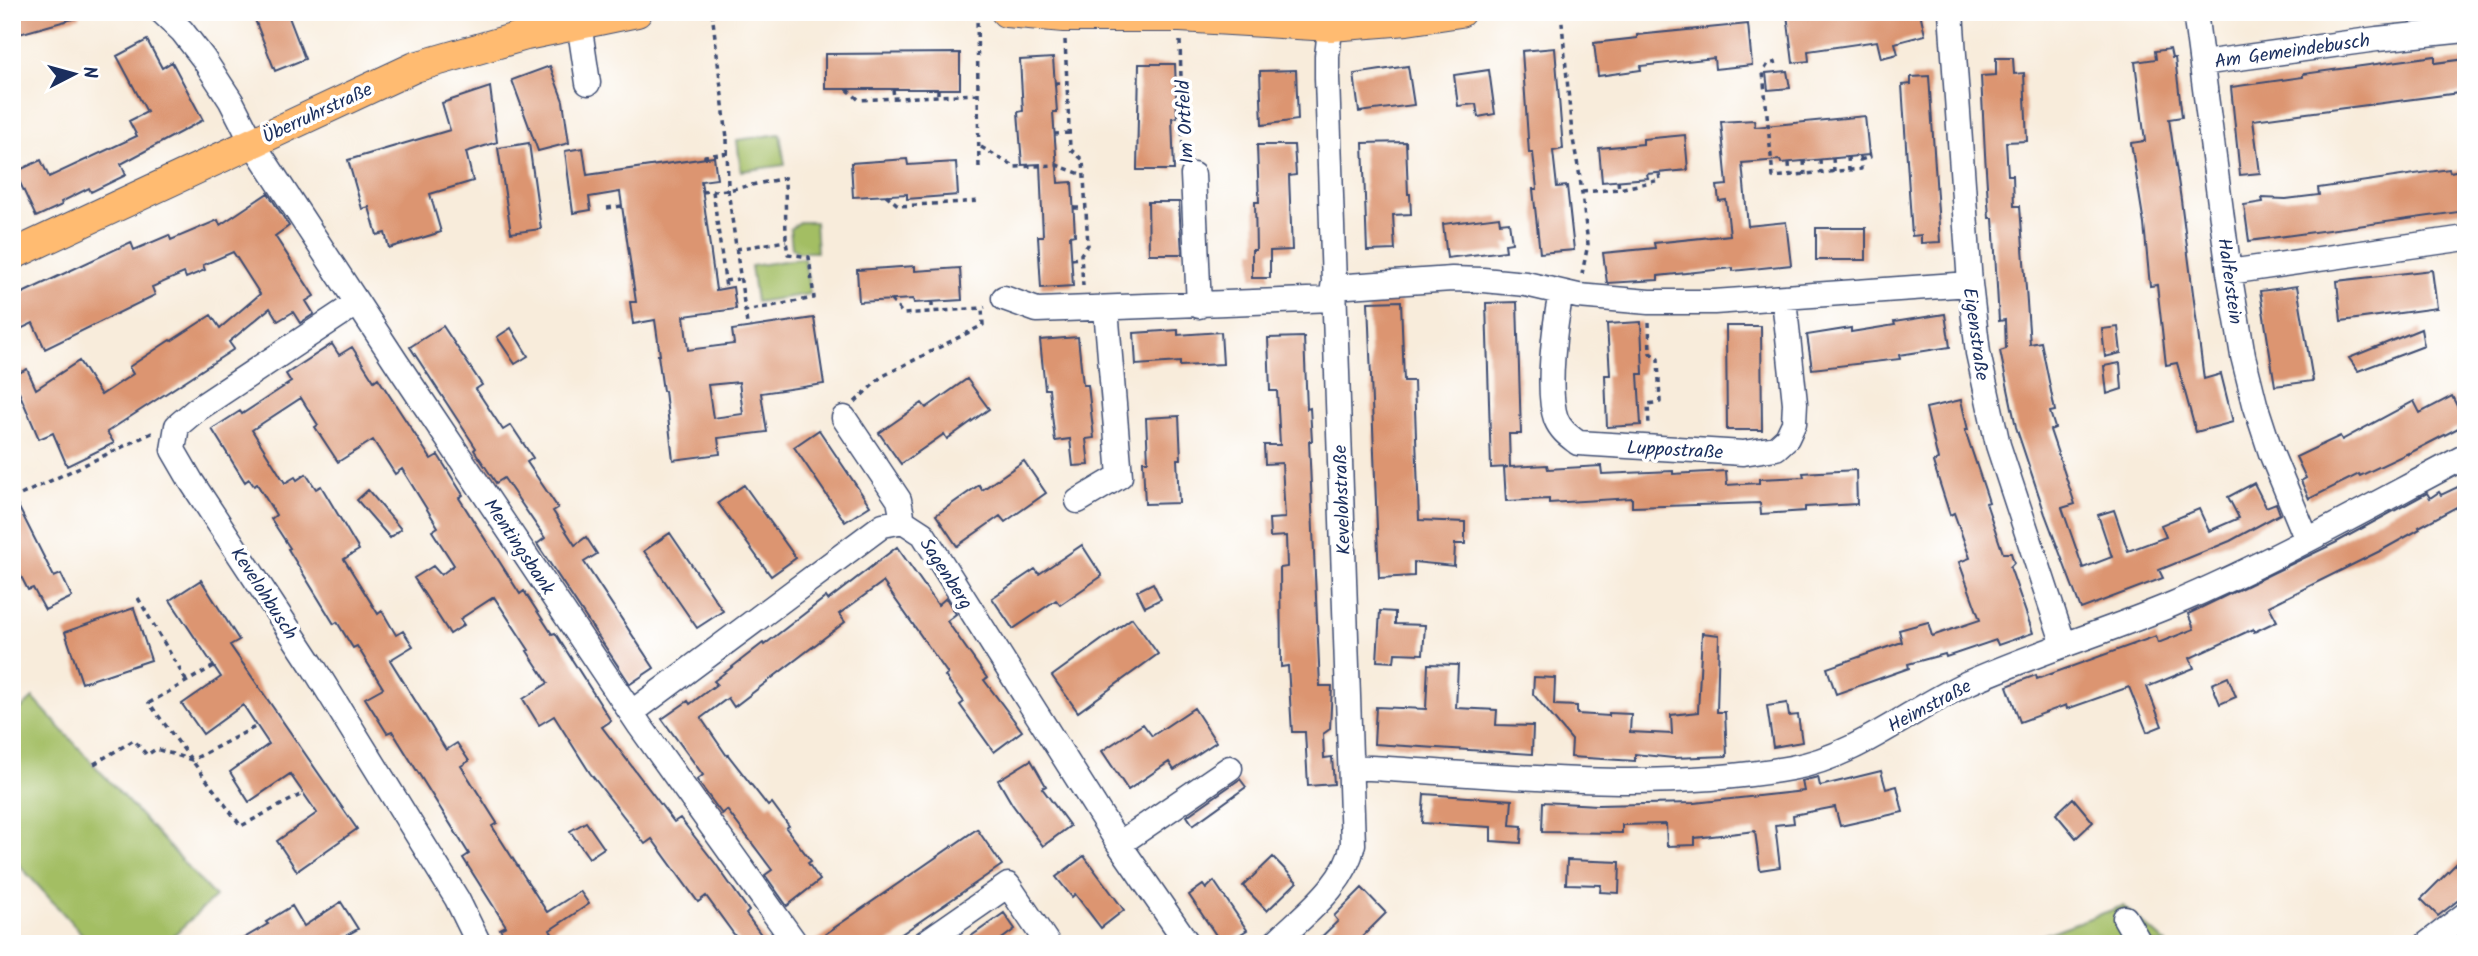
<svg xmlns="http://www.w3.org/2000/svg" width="2478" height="956" font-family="Kalam,sans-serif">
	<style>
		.green { fill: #a3be64; stroke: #5f7661; stroke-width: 2 }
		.building { fill: #dc9571; fill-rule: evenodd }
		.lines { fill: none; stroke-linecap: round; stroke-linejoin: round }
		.minor-casing { stroke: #3c4b71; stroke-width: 27 }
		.major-casing { stroke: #3c4b71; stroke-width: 32 }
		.path { stroke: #3c4b71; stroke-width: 3.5; stroke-dasharray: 5 5; stroke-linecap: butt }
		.minor { stroke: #fff; stroke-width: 24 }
		.major { stroke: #ffbb71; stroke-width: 30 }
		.labels { text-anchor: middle; stroke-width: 7; stroke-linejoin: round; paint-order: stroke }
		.street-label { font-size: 19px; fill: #1b2f5e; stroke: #fff }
	</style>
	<rect width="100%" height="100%" fill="#fff"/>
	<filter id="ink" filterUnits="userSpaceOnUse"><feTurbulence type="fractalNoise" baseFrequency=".0143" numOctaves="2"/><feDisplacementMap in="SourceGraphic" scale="14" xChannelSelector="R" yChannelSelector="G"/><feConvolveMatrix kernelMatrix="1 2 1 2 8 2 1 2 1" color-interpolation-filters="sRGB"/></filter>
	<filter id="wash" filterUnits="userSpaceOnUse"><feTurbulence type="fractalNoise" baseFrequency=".00686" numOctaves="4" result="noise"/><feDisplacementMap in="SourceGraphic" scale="28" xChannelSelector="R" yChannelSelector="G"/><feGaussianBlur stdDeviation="1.57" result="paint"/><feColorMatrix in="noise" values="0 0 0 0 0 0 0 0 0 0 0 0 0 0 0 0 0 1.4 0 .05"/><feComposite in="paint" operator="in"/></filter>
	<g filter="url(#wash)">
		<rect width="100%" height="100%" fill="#f8ecdb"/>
		<path class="green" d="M780,134L785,165L741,171L737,140Z
			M800,222H815L817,252H798L792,248L790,229Z
			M804,258L810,294L756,302L751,266Z
			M33,698L215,897L164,944H91L12,857V717Z
			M2123,906L2167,944H2018Z"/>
		<g id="blocks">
			<path class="building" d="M12,12H80V17L12,36Z
				M252,12H287L305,59L275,71Z
				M1799,12H1920L1925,35L1895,43L1898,54L1881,58L1877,41L1808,51L1809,61L1793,63L1787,14Z
				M1748,24L1752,65L1715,69L1714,58L1640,66L1641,70L1598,76L1594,43L1637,38V35Z
				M147,40L162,68L172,62L203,120L121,164L126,175L91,192L89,188L61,202L62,205L36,217L15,172L41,160L49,177L137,136L129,121L147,112L117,56Z
				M1555,48L1563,149L1553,151L1557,187L1567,186L1574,250L1540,253L1533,189H1537L1533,153H1529L1522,51Z
				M2170,49L2172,58H2175L2182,117L2169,119L2181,200L2204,379L2221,374L2233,422L2196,432L2177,363L2166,365L2157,285L2150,286L2144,224L2131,143L2145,141L2135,62L2156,59L2155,51Z
				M960,53V89H825V54Z
				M2435,56V63L2466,59V92L2253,120L2260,173L2240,175L2231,87L2303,77V74Z
				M1053,58L1057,112H1053L1058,183L1072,182L1075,235L1070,236L1073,286L1041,288L1038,236H1043L1040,164L1022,165L1018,112L1023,111L1020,60Z
				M1996,58H2013L2014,74L2024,73L2027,141L2006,142L2008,175H2013L2014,206H2020L2030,344L2041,342L2055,411L2050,412L2055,428L2050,430L2075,504L2062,508L2083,568L2112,557L2098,515L2114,510L2128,551L2166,537L2161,525L2199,509L2209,531L2239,518L2228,497L2254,483L2266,507L2276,503L2280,514L2230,541L2159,570L2163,578L2081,609L2045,514L2016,427L2000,351L2006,349L2005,320L1999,321L1993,218H1989L1985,154L1981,76L1996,75Z
				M1139,64H1175L1177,117L1172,118L1174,170H1137Z
				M550,66L563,101L569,143L538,151L512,80Z
				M1408,66L1414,105L1359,112L1354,74Z
				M1296,70L1298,120L1262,125L1260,71Z
				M1489,70L1495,114L1478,117L1476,104L1458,106L1454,75Z
				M1787,71L1790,88L1768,90L1766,73Z
				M1929,76L1940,242L1921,243V235L1912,236L1902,85L1911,84V77Z
				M490,87L497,142L466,152L473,181L430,194L441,232L389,248L385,233L377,235L369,207L362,209L348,160L450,130L442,103Z
				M1865,116L1869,155L1781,163L1780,160L1742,163L1748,226L1786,222L1791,265L1733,271V268L1658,276V280L1607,283L1603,253L1655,248L1654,243L1730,235L1726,200L1719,201L1717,186L1727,185L1721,122L1754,120L1755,127Z
				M1685,135L1688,170L1647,174L1648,178L1602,182L1599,148L1643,144V139Z
				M1406,142L1408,194H1410L1411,214L1393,215L1395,250L1367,251L1363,143Z
				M529,143L541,229L511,233L498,148Z
				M1257,145H1294L1296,175L1289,176L1292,250L1270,251V278H1252V250H1256L1255,202H1259Z
				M583,148L587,175L714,157L717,179L701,181L716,290L733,287L736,309L684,316L688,350L734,344L732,330L814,318L824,384L761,393L767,432L718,438L720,454L673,460L665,391H663L658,355H660L655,320L633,324L630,302H636L620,192L589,197L591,210L573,213L565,151ZM739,382L743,414L713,418L708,385Z
				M907,159L908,165L956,162L958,195L907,199V194L853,197L851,163Z
				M2449,169L2450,172L2466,169V211L2249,241L2244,205L2263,202L2262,198L2286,199L2319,195L2318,188Z
				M268,193L289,226L275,236L314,296L306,301L314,314L300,323L293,312L278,321L270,308L229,342L234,349L107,432L114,443L67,466L53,433L39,439L12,376L27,369L36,389L79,361L101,395L133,374L129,367L170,340L171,341L211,315L220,328L260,294L233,252L203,265L205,270L186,278L184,273L152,287L155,295L45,349L33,323L12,333V298L131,242L134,250L169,235L171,240L218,220L220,225Z
				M1148,202H1179L1182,254H1149Z
				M1499,217L1500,223L1509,222L1512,243L1505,244L1506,251L1447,258L1443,224Z
				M1816,228H1866V260H1816Z
				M915,266V271L960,268L962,300L914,303L913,299L859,302L857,270Z
				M2432,270L2437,308L2341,321L2337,281Z
				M2297,286L2313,381L2275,386L2260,291Z
				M1401,301L1404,381H1414L1419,520L1465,522V544H1455L1454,566L1414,562V576L1379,578L1368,302Z
				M1517,302L1521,434H1509L1510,467L1547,465L1548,469L1601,466L1602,474L1673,471V474L1726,471L1727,485L1759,483V479L1804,477L1803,473L1856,470L1857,504L1805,507V511L1761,514L1760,503L1632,507V498L1549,503V499L1506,501L1504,468L1508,467L1491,468L1486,303Z
				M1945,314L1950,347L1899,355L1900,359L1812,369L1807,335L1851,328V332L1895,325L1894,322Z
				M1641,322L1643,374H1638L1641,425L1607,427L1605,375H1610L1607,324Z
				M443,326L482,385L476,389L503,430L511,425L533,458L527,462L558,508L553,511L575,545L586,537L597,554L584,562L654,668L630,684L537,544L545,538L504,478L496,483L474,450L476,448L410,347Z
				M1726,326H1761L1762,430H1727Z
				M2118,327L2121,353L2105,357L2102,329Z
				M511,328L528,356L515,364L497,337Z
				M2421,329L2424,346L2358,371L2349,358Z
				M1178,330V335L1221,332L1223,364L1180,366V362L1136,365L1134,333Z
				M1078,337L1083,385H1088L1094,438L1086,439L1089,465L1073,466L1070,439L1055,441L1049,389H1045L1040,340Z
				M1304,337L1307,409L1310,408L1312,441H1309L1320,686H1332L1330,729L1323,734L1324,758L1332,757L1334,784L1308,786L1305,732H1292L1288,666L1281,667L1280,568L1287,567L1286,536L1270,537L1269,519L1285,518L1282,463L1265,464L1264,445H1280L1277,391H1270L1268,338Z
				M332,344L339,355L352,347L374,381L378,378L431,459L438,455L463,495L459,498L520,594L524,591L552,634L555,633L611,721L602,727L674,822L680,818L715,863L749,911L746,914L768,944H741L706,896L698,902L652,839L645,844L590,773L554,716L539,725L523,699L548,683L527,651L529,650L494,597L460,619L464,625L450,634L414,578L433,566L441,575L454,565L432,531L438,527L402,469L395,474L373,440L338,462L315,427L318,425L301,398L252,430L285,483L295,477L297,480L306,474L316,489L321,486L359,550L344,559L378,614L382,611L396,635L403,631L413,646L390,660L446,750L457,743L469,761L461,766L497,823L492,826L547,912L580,891L589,904L550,930L558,944H509L500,929L506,926L463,858L469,854L392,731L387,733L365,698L383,688L357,646L353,648L337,622L334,624L288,549L290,548L271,519L276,515L257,484L254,486L249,479L245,482L212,429L240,411L242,414L291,382L286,374Z
				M2120,363L2122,389L2107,394L2104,366Z
				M967,379L989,409L947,439L944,434L901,464L879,433L922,403L926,408Z
				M2452,396L2466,424L2408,454V453L2360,476L2359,474L2309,499L2301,481L2306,478L2296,457L2340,436L2342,440L2414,401L2420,413Z
				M1961,400L1968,430H1965L1989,502L1986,503L2003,553H2011L2014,563L2010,567L2033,633L1998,645L1996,640L1946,657L1945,654L1908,664L1909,668L1836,694L1827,668L1902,642L1899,630L1928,622L1932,636L1980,620L1959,562L1970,558L1954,513L1950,515L1933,462L1938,460L1926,408Z
				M1179,416L1181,459H1177L1179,503L1145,504L1143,461H1148L1146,418Z
				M819,430L870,506L845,522L794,447Z
				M1024,461L1046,493L1005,522L1000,516L957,546L936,515L979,485L982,490Z
				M2466,483V502L2419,527L2420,529L2382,550L2269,606L2277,621L2254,632L2253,629L2190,658L2194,668L2147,687L2162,726L2147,732L2129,687L2067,709L2066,705L2020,722L2007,686L2036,675L2037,679L2156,636L2158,643L2194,629L2188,614L2335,543L2427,493L2430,498L2439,492L2441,495Z
				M744,485L796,558L771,576L718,503Z
				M368,490L401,529L390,538L357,500Z
				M12,494L54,577L61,574L72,597L45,610L33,588L28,590L12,559Z
				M670,533L723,611L697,628L644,551Z
				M1082,545L1102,576L1060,605L1056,600L1013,629L992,598L1035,569L1039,574Z
				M897,547L938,605L946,598L956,614L947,621L987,678L984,680L1022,731L994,752L960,705L964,702L945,676L948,674L883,582L839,614L845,622L734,707L728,698L701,718L727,756L728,755L768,806L772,803L789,826L786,828L811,861L808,863L820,880L787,906L765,875L772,870L727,810L722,814L697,780L703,775L662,719L688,701L690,704L717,684L714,681L763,643L764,645L826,597L828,600Z
				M201,580L239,640L230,645L357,829L297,871L277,841L317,813L290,774L249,802L230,772L269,744L243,705L203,734L182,704L221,677L170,600Z
				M1153,583L1161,599L1145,607L1137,591Z
				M134,608L151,660L82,683L65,632Z
				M1380,611L1395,612V624L1425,625L1423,654L1395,653L1394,662L1377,661Z
				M1132,618L1158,654L1078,712L1052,676Z
				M1702,633L1719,635L1717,712H1725L1727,756L1673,758L1635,754V761L1571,757L1572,740L1533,694L1534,677L1555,678L1554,705L1577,706V714L1609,716V713L1631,714L1630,732L1672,734L1671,715L1698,712Z
				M1428,664L1458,665L1456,708L1497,710L1496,725L1533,726L1532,754L1374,744L1376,707L1426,709Z
				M2228,677L2236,697L2220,704L2212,684Z
				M1787,703L1789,716L1798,715L1802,742L1773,747L1767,706Z
				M1194,708L1216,742L1174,770L1169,762L1128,790L1102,751L1143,724L1152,736Z
				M1031,760L1046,786L1042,788L1070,826L1043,846L1012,804L998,780Z
				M1881,771L1886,789L1897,786L1903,812L1840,826L1835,807L1793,815L1794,823L1775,825L1780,867L1760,870L1755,831L1695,838V845L1667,846L1666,824L1622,825V833L1542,832L1543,802L1597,805L1694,803L1804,791L1802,781L1818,777L1820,786Z
				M1240,779L1246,787L1193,825L1187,816Z
				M1424,794L1512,800L1510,825L1522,826L1521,843L1491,841V827L1422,823Z
				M2073,798L2093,822L2076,838L2056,814Z
				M586,822L604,848L589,858L570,831Z
				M977,829L1002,865L887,944H811Z
				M2466,854V894L2438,916L2421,899Z
				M1084,856L1124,910L1101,928L1075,894L1072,897L1056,877Z
				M1273,857L1297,882L1267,911L1243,886Z
				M1567,860L1620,862L1619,893L1600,892L1601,885L1566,884Z
				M1214,881L1247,930L1225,944H1222L1189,895L1203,885L1206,889Z
				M1362,888L1386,913L1355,944H1314L1338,921L1334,916Z
				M341,902L358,929L347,935L353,944H234L268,924L266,922L292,906L304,926Z
				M1004,913L1015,929L995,944H960Z"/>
		</g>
	</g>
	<g filter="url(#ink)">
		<use href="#blocks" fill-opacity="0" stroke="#3c4b71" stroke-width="2"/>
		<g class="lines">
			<g class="minor-casing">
				<path id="minor" d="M162,12L182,31L203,58L231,101L252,142L396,362L640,726L796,944
					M1951,12L1970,284L1978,353L1998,445L2064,645
					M2195,12L2229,272L2243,356L2255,404L2271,453L2307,540
					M579,23L588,83
					M2202,63L2377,39L2466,30
					M1193,175L1199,306
					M2229,272L2466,238
					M1333,287L1452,279L1483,280L1526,284L1578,296L1649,302H1714L1970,284
					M1561,293C1555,323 1546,391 1556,419C1561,431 1569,436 1578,443L1743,453L1776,448L1787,438L1794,423L1795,403L1784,299
					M1004,298L1037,310L1333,299
					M357,303L196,410L177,426L173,450L191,481L314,668L457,899L479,944
					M844,418L899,500L903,521
					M1078,501L1120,476L1106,309
					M631,713L883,525L903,521L923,534L1119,844L1188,944
					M1352,767C1498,774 1646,794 1791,768C1856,757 1909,710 1968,683C2035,653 2106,632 2173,604C2274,561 2369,507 2466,456
					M1119,844L1230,768
					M2125,918L2140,944
					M923,944L1008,885L1048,944
					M1274,944C1303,915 1345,886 1353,844L1327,78V56L1332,12
					M2427,944L2466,914"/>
			</g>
			<g class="major-casing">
				<path id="major" d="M1006,12L1064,17H1180L1331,26L1407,20L1460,12
					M12,255L415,67L526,35L637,12"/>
			</g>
			<path class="path" d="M712,12L727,138
				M977,12L979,170
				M1561,12L1572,134L1580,177L1588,244L1582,274
				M1065,40L1070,149L1083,160L1088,245L1081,254L1083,286
				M1180,41L1183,155
				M1777,62L1768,64L1763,72L1773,177L1861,169L1860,156
				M1055,83H1067
				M847,89L859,100L979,94
				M893,89L894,98
				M938,89V96
				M1054,134L1069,133
				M727,139L728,190L747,324L750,327
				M981,147L1015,167L1057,165L1083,175
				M1848,157L1849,170
				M705,158V156L728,153
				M1833,158L1834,172
				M1820,160L1821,173
				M1860,160L1870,157L1869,151
				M1804,161L1805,175
				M1789,163L1790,176
				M1618,181L1619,189
				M713,191L726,288
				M702,192L728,190L785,178L786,241L788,254L809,257L814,298L745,311
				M1582,192L1619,189L1660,180L1659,173
				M886,195L899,206L981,201
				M607,208L622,206
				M1074,208H1086
				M736,249L786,241
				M1071,259L1081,258
				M725,281L738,279
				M891,300L903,314L982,308
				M932,302V312
				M1649,322L1650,353L1658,359L1660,402L1648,404L1649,426
				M855,402L881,377L983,325L982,308L985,307
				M12,499L154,432
				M138,598L187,682
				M214,666L149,703L241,826L304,793
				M94,764L134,740L147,755L156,749L192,760L257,726"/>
			<use href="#minor" class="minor"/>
			<use href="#major" class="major"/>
		</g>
	</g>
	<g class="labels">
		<g class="street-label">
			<text transform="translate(2292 50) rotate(-8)" y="7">Am Gemeindebusch</text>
			<text transform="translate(317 112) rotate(-25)" y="7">Überruhrstraße</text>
			<text transform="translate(1184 122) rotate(-93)" y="7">Im Ortfeld</text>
			<text transform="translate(2231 281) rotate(82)" y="7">Halferstein</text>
			<text transform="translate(1977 334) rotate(82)" y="7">Eigenstraße</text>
			<text transform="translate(1675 449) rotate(3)" y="7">Luppostraße</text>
			<text transform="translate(1341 500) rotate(-92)" y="7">Kevelohstraße</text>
			<text transform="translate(520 546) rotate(56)" y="7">Mentingsbank</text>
			<text transform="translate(947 573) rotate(57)" y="7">Sagenberg</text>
			<text transform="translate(265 593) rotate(57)" y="7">Kevelohbusch</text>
			<text transform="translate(1929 705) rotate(-28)" y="7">Heimstraße</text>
		</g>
	</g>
	<rect width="2478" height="956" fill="none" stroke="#fff" stroke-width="42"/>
	<g transform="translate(74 74) rotate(84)" stroke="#ffffff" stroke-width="5" paint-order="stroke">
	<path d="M0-5L12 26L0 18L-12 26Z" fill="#1b2f5e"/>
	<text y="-10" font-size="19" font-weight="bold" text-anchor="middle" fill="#1b2f5e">N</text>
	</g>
</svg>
